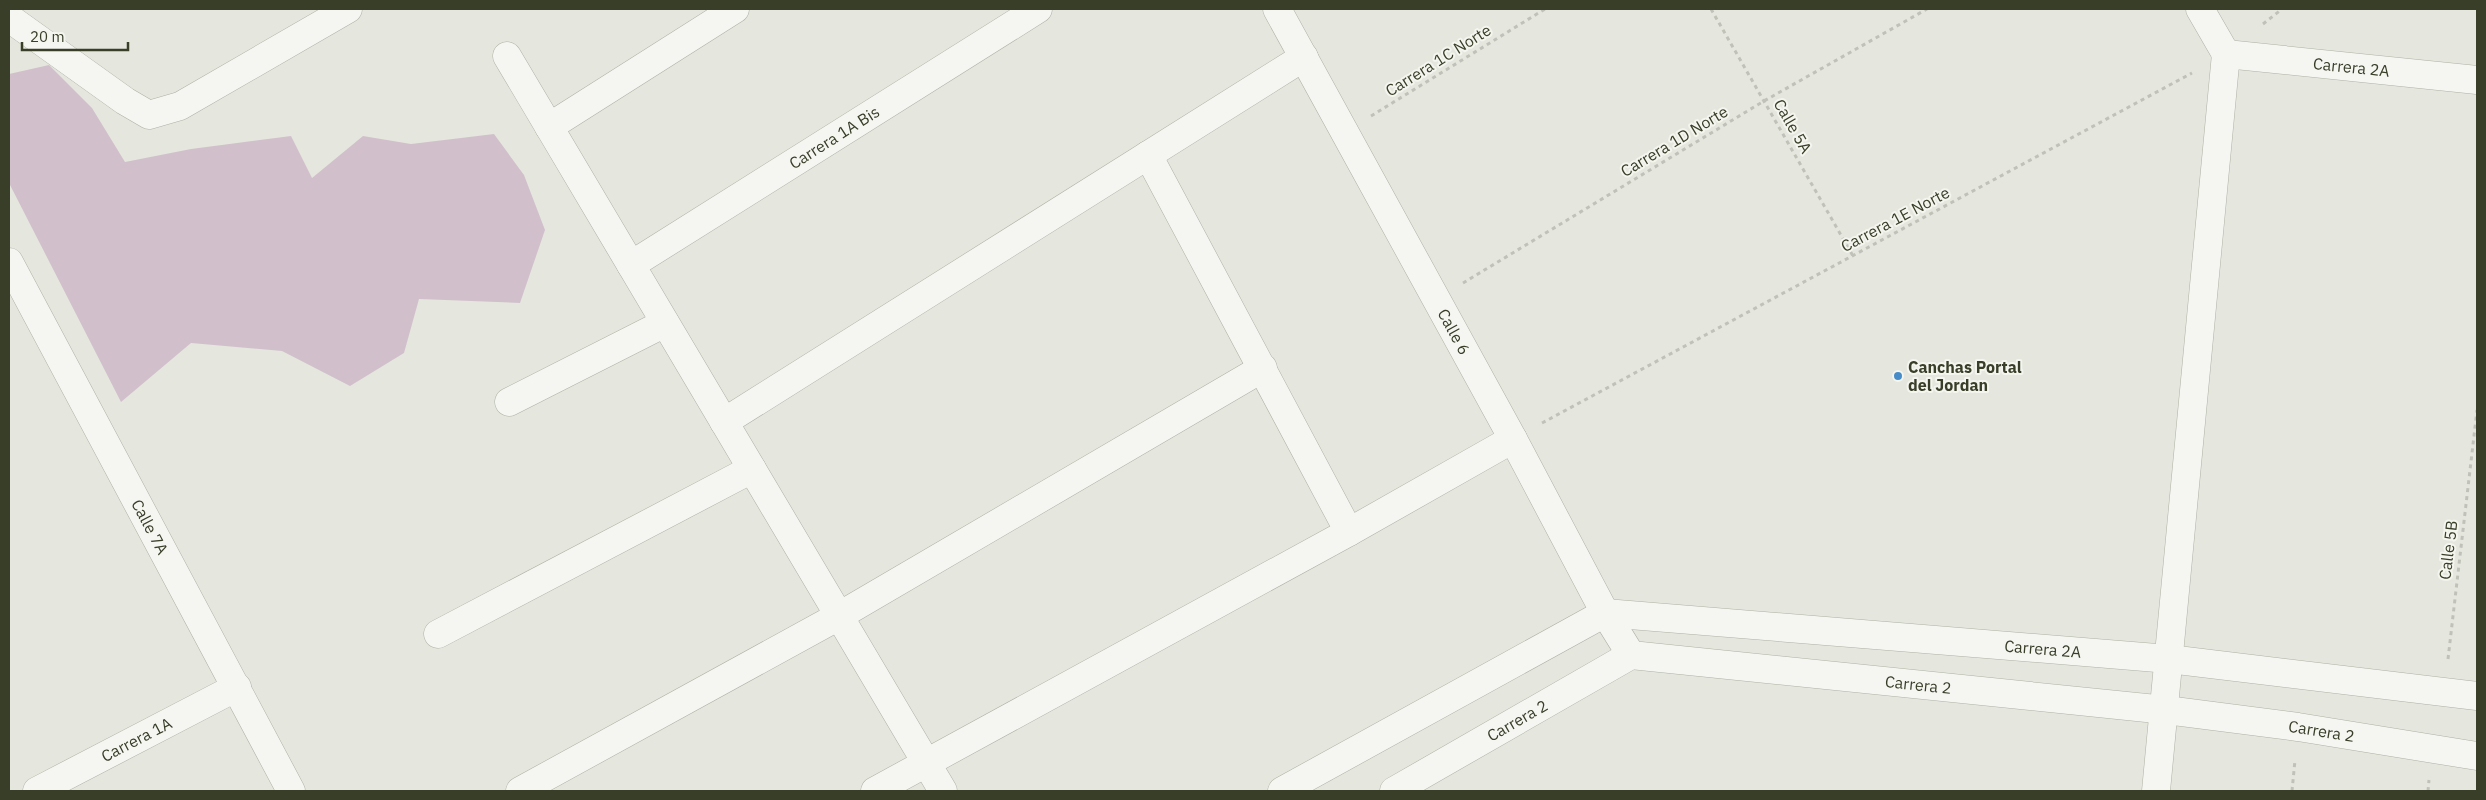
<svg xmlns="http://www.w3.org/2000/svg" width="2486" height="800" font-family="'IBM Plex Sans',sans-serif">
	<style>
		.green { fill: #d1c0cb }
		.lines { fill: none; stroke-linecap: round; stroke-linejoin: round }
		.minor-casing { stroke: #aeb1a4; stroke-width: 29 }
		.path { stroke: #c0c2b9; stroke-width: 3; stroke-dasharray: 4 4; stroke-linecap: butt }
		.minor { stroke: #f5f6f1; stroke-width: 28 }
		.poi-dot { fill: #478cc9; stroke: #f4f5ee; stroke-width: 2 }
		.labels { text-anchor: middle; stroke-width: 4; stroke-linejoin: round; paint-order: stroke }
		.street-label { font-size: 16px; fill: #383e28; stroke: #f4f5ee }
		.poi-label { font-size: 16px; font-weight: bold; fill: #383e28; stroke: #f4f5ee; text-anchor: start }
	</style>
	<rect width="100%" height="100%" fill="#e5e7de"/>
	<path class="green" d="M49,65L92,108L125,162L191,149L291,136L312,178L363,136L411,144L494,134L524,175L545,230L520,303L419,299L404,353L350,386L282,351L191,343L121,402L9,183V74Z"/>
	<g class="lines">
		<g class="minor-casing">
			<g id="minor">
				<path id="s1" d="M1277,9L1513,439L1605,613L1631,655"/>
				<path d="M2200,9L2226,54"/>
				<path d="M9,18L125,101L149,115L180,106L348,9"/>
				<path id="s2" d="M2226,54L2477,80"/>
				<path d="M507,56L943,791"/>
				<path d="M549,127L735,9"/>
				<path d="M1148,155L1349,532"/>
				<path id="s3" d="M9,262L291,791"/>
				<path id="s4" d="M631,265L1038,9"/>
				<path d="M509,402L665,323"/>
				<path d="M724,422L1304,57"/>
				<path d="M438,634L752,469"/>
				<path id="s5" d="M37,791L237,687"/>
				<path d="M520,791L839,616L1263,368"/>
				<path d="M875,791L1349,532L1513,439"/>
				<path id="s6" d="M1282,791L1605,613L2169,659L2477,696"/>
				<path id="s7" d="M1394,791L1631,655L2166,710L2298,727L2477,756"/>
				<path d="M2156,791L2226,54"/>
			</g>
		</g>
		<path class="path" d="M1711,9L1853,256
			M2263,24L2282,9
			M1371,116L1545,9
			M1463,283L1764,101L1927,9
			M1542,423L2192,73
			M2448,659L2477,410
			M2292,791L2295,760
			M2428,791L2429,780"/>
		<use href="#minor" class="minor"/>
	</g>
	<circle class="poi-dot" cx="1898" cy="376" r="5"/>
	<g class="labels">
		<g class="street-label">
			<text transform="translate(1438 60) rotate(-32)" y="6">Carrera 1C Norte</text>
			<text dy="6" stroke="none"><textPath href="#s2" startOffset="126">Carrera 2A</textPath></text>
			<text transform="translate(1793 126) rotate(60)" y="6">Calle 5A</text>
			<text dy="6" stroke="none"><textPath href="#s4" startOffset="240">Carrera 1A Bis</textPath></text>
			<text transform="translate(1674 141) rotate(-31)" y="6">Carrera 1D Norte</text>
			<text transform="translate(1895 219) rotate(-28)" y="6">Carrera 1E Norte</text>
			<text dy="6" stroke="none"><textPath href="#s1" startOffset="368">Calle 6</textPath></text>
			<text dy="6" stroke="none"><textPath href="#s3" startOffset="300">Calle 7A</textPath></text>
			<text transform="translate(2448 550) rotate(-83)" y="6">Calle 5B</text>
			<text dy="6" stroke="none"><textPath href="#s6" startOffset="808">Carrera 2A</textPath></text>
			<text dy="6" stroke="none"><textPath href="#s7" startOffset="562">Carrera 2</textPath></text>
			<text dy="6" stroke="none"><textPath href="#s7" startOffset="142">Carrera 2</textPath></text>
			<text dy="6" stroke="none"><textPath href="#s7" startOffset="968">Carrera 2</textPath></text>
			<text dy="6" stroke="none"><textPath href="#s5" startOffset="112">Carrera 1A</textPath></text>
		</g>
		<g class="poi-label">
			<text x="1908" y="373">Canchas Portal<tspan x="1908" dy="18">del Jordan</tspan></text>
		</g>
	</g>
	<rect width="2486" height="800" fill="none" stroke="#383e28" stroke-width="20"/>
	<path d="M22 42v8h106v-8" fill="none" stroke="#383e28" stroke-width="2.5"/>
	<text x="30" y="42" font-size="15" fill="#383e28" stroke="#f4f5ee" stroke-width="4" paint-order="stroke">20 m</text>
</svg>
